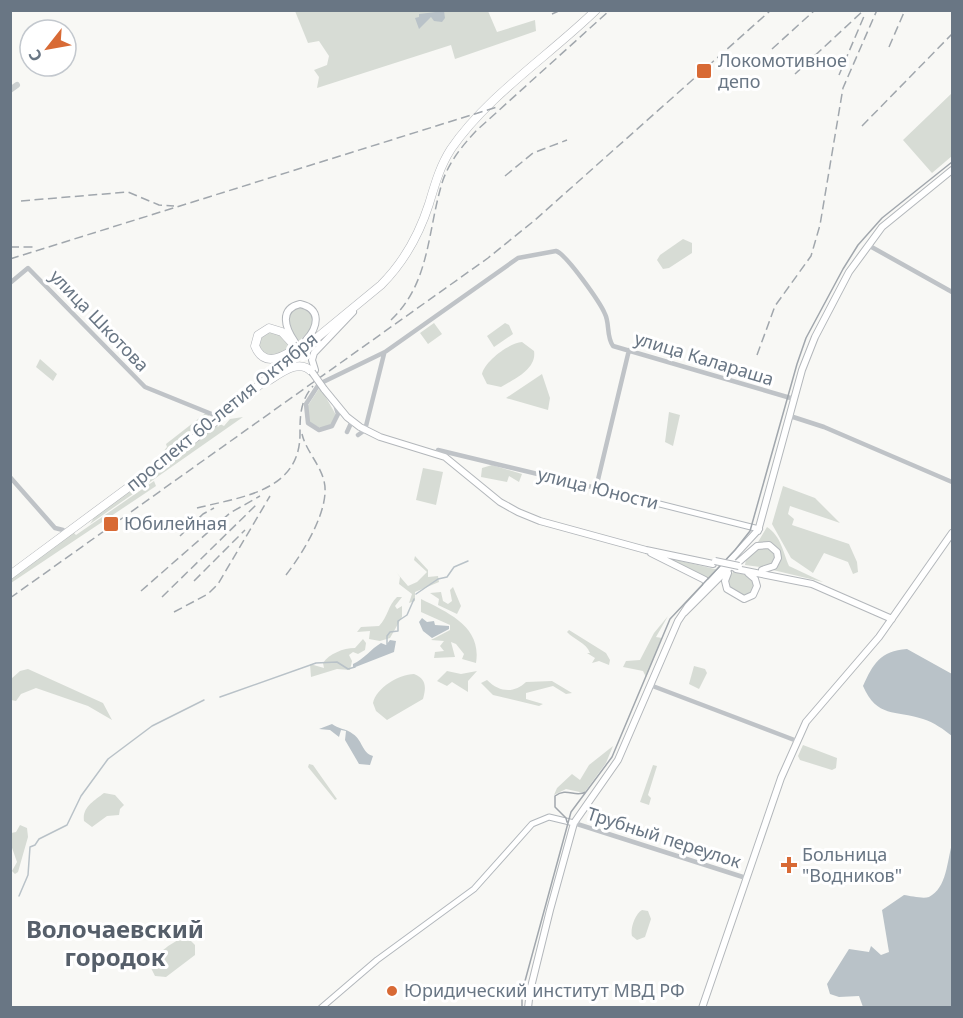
<svg xmlns="http://www.w3.org/2000/svg" width="963" height="1018" font-family="'Noto Sans',sans-serif">
	<style>
		.green { fill: #d7dcd5 }
		.water { fill: #b9c2c8 }
		.lines { fill: none; stroke-linecap: round; stroke-linejoin: round }
		.stream { stroke: #b9c2c8; stroke-width: 1.5 }
		.taxiway { stroke: #ccd0d1; stroke-width: 6 }
		.secondary-casing { stroke: #b2b7bc; stroke-width: 7 }
		.primary-casing { stroke: #b3b7bb; stroke-width: 8 }
		.trunk-casing { stroke: #b3b6ba; stroke-width: 9 }
		.tertiary { stroke: #bfc3c7; stroke-width: 4.5 }
		.secondary { stroke: #fff; stroke-width: 5 }
		.primary { stroke: #fff; stroke-width: 6 }
		.trunk { stroke: #fff; stroke-width: 8 }
		.tram { stroke: #a1a7ad; stroke-width: 1.5 }
		.rail { stroke: #a1a7ad; stroke-width: 1.5; stroke-dasharray: 9 4.5; stroke-linecap: butt }
		.primary-bridge-casing { stroke: #b3b7bb; stroke-width: 8; stroke-linecap: butt }
		.primary-bridge { stroke: #fff; stroke-width: 6 }
		.poi-dot { fill: #d86a35; stroke: #fff; stroke-width: 2 }
		.labels { text-anchor: middle; stroke-width: 6; stroke-linejoin: round; paint-order: stroke }
		.poi-label { font-size: 18px; fill: #697684; stroke: #fff; text-anchor: start }
		.street-label { font-size: 18px; fill: #697684; stroke: #fff }
		.district-label { font-size: 24px; font-weight: bold; fill: #565f6a; stroke: #fff }
	</style>
	<rect width="100%" height="100%" fill="#f8f8f5"/>
	<path class="green" d="M295,11H488L497,32L535,20L536,31L455,59L451,45L317,88L319,77L314,70L327,65L329,56L319,41L308,43Z
		M952,93V156L932,173L903,140Z
		M683,239L692,243V253L669,268L663,269L657,260L660,255Z
		M303,306L311,312L315,326L299,341L289,330L288,316L293,310Z
		M434,323L442,334L428,344L420,333Z
		M505,323L509,325L513,334L494,347L487,336Z
		M268,331L277,332L292,347L274,359L261,354L257,340Z
		M522,342L534,351C537,369 514,379 501,387L487,384L482,374C485,361 509,343 522,342Z
		M40,359L57,374L53,381L36,367Z
		M542,374L550,398L548,410L506,398Z
		M320,387L336,415L331,425L322,429L309,422L307,407Z
		M207,412L209,416L162,453L167,447L166,444Z
		M669,412L680,415L673,446L665,442Z
		M243,417L90,524L96,515L163,465L172,461L175,462L174,459L178,455L216,424L218,427L220,424L224,426L230,419Z
		M492,465L522,474L519,482L509,476L507,482L481,477L482,468Z
		M423,468L443,472L436,505L416,500Z
		M154,481L156,486L11,583L10,577L73,532L76,535Z
		M783,486L815,498L840,523L790,506L788,514L794,519L792,525L849,544L857,562L858,572L853,574L848,562L824,553L813,573L791,558L772,524Z
		M767,527C781,536 783,552 789,566L823,582L773,570L779,564L780,550L772,543L758,542Z
		M768,546L776,554L773,565L767,568L745,565C746,553 758,548 768,546Z
		M415,556L428,570V577L438,576L439,582L415,592V601L409,603L412,594L399,584L400,577L396,572L408,586L417,582L427,572L414,560Z
		M659,556L719,570L708,582Z
		M733,572L751,576L755,586C750,601 741,596 730,590L727,581Z
		M453,587L461,606L457,614L438,605L439,599L430,593L441,592L443,601L448,604L452,601L450,590Z
		M397,597H402L395,606L397,609L402,606V617L390,638L380,641L369,639L370,631L357,632L361,627L379,626C388,617 388,605 397,597Z
		M421,599C449,613 482,627 476,663L462,659L464,654L456,644L451,642L455,657L434,658L435,652L444,651L440,646L444,641L431,640L450,630V625L421,612Z
		M668,616L656,637L662,638L646,677L643,671L623,667L626,661L640,660L654,633Z
		M569,630L606,653L610,660L609,665L599,661L592,663L595,658L587,653H590C586,642 574,640 567,632Z
		M363,639L366,643L365,650L358,654L353,652L349,655L352,661L350,670L337,669L311,677L310,664L324,668L323,663C329,654 343,648 355,648Z
		M694,666L705,669L707,673L699,689L689,684Z
		M28,669L103,703L112,720L88,706L36,688L21,694L16,701L11,700V679L20,671Z
		M447,671L461,674L477,671L468,681V692L452,682L447,686L437,681Z
		M414,674C427,679 426,688 423,699L387,720L376,711L373,703C376,688 399,674 414,674Z
		M487,680C500,693 515,693 526,682L552,681L572,693L566,694L553,686L526,693V699L543,704L539,706L493,695L481,683Z
		M803,745L837,758L836,768L832,770L800,760L798,756Z
		M613,746L606,763L584,793L566,789L554,795L557,788L572,774L580,780L589,765Z
		M309,764L313,765L337,799L335,800L308,767Z
		M653,765L657,766L648,795L651,798L649,805L640,802Z
		M104,793L115,795L124,805L120,809L119,815L107,816L92,827L84,821C82,807 94,801 104,793Z
		M20,825L27,828L28,837L18,872L15,874L12,871L17,862L11,845V833L16,832Z
		M642,910L648,911L651,919L645,937L637,940L632,936C630,929 635,914 642,910Z
		M187,937L195,945V955L166,977L155,976L150,966C154,955 175,939 187,937Z"/>
	<path class="water" d="M444,11L445,18L442,22L434,21L431,17L419,29L415,18L419,17V14Z
		M422,618L427,622L434,621L435,625L449,626V629L432,638L423,631L419,622Z
		M390,640L396,641L394,652L353,668V664C364,659 371,649 381,643L386,645Z
		M907,649L952,674V736C943,729 935,723 923,719C895,710 877,718 863,686C873,664 880,651 907,649Z
		M332,724C338,729 345,728 353,734C363,741 362,753 373,756L370,765L359,764L345,740L346,731L341,730L339,737L330,730L319,729Z
		M952,844V1007H863L859,996L839,997L830,994L827,984L849,949L869,952L871,946L881,955L889,952L882,910L904,895C911,896 923,899 929,897C947,888 947,861 952,844Z"/>
	<g class="lines">
		<path class="stream" d="M416,594L438,579L447,577L454,567L468,561
			M387,644V636L390,632L398,631V621L407,615L414,599
			M220,697L316,663L337,662L348,669L355,667
			M19,896L28,875L30,847L35,845L39,839L67,825L81,796L108,759L152,726L204,700"/>
		<path class="taxiway" d="M10,90L17,85"/>
		<g class="secondary-casing">
			<path id="secondary" d="M596,488L759,529
				M321,1008L377,960L474,889L532,824L549,817L574,823"/>
		</g>
		<g class="primary-casing">
			<path id="primary" d="M295,342C285,328 279,309 300,304C322,309 318,327 306,340
				M315,370L312,360L314,353L353,312
				M324,389L347,417L360,427L380,437L445,457L500,502L518,512L540,521L646,550L713,564
				M758,531L802,370L815,337L849,272L882,227L952,170
				M651,553L705,580L707,586
				M733,567L757,546L769,545L777,552L778,558L774,566L762,570
				M736,569L812,584L892,619
				M728,573L725,581L727,589L744,599L753,595L757,586L755,579L748,573
				M684,613L734,563
				M528,1008L530,991L550,910L574,823L618,760L678,621L688,606L759,529
				M702,1008L781,778L806,722L879,637L952,533"/>
		</g>
		<g class="trunk-casing">
			<path id="trunk" d="M293,344L282,332L269,328L258,335L255,346C263,366 279,359 293,350
				M268,381C281,373 299,358 312,372
				M10,575L195,438L381,285C404,262 419,235 429,204C435,184 440,166 451,149C487,96 550,55 596,10"/>
		</g>
		<path class="tertiary" d="M868,245L952,292
			M10,283L28,268L145,387L219,417
			M335,404L338,414L332,426L319,430L308,423L306,404L319,384L385,352L518,258L556,251C566,254 600,302 605,314C610,324 606,336 613,346L794,399
			M790,416L824,427L952,482
			M347,432L352,421
			M358,435L365,430L384,354
			M438,450L596,488L629,350
			M10,477L55,528L63,530
			M650,685L797,741
			M574,823L746,878"/>
		<use href="#secondary" class="secondary"/>
		<use href="#primary" class="primary"/>
		<use href="#trunk" class="trunk"/>
		<path class="tram" d="M567,822L566,818L555,807V796C567,787 575,798 586,792
			M522,1008V992L571,812L612,757L670,619L735,550L750,531L797,364L806,338L843,269L858,245L882,218L952,162"/>
		<path class="rail" d="M552,14L561,10
			M889,47L905,10
			M772,49L815,10
			M795,74L864,10
			M839,75L865,14
			M862,126L952,34
			M505,176L533,153L567,140
			M21,201L128,192L159,205L174,206
			M10,247H37
			M10,259L497,107
			M391,320C431,282 427,230 443,180C450,161 462,146 476,131L610,10
			M757,355L775,306L811,256L820,225L843,88L877,10
			M197,508C240,497 300,492 300,434C300,416 300,401 313,386
			M180,536L203,514L214,508
			M286,575C303,553 331,508 324,481C320,464 306,451 302,434
			M194,581L245,530
			M141,591L230,513L260,496
			M162,597L256,505
			M10,598L488,258L535,220L771,10
			M174,612L208,594L218,584L270,496"/>
		<g class="primary-bridge-casing">
			<path id="primary-bridge" d="M293,344L303,358
				M312,372L324,389
				M715,561L739,566"/>
		</g>
		<use href="#primary-bridge" class="primary-bridge"/>
	</g>
	<g class="poi-dot">
		<rect x="696" y="63" width="16" height="16" rx="3"/>
		<rect x="103" y="516" width="16" height="16" rx="3"/>
		<path d="M786 856h6v6h6v6h-6v6h-6v-6h-6v-6h6z"/>
		<circle cx="392" cy="991" r="6"/>
	</g>
	<g class="labels">
		<g class="poi-label">
			<text x="718" y="67">Локомотивное<tspan x="718" dy="21">депо</tspan></text>
			<text x="124" y="530">Юбилейная</text>
			<text x="802" y="861">Больница<tspan x="802" dy="21">"Водников"</tspan></text>
			<text x="404" y="997">Юридический институт МВД РФ</text>
		</g>
		<g class="street-label">
			<text transform="translate(99 321) rotate(46)" y="6">улица Шкотова</text>
			<text transform="translate(704 359) rotate(17)" y="6">улица Калараша</text>
			<text transform="translate(222 412) rotate(-39)" y="6">проспект 60-летия Октября</text>
			<text transform="translate(598 489) rotate(14)" y="6">улица Юности</text>
			<text transform="translate(664 838) rotate(18)" y="6">Трубный переулок</text>
		</g>
		<g class="district-label">
			<text x="115" y="938">Волочаевский<tspan x="115" dy="28">городок</tspan></text>
		</g>
	</g>
	<rect width="963" height="1018" fill="none" stroke="#697684" stroke-width="24"/>
	<g transform="translate(48 48) rotate(239)"><circle r="28" fill="#ffffff" stroke="#c3c8ce" stroke-width="1.5"/>
	<path d="M0-4.5L10 22L0 15L-10 22Z" fill="#d86a35"/>
	<text y="-9" font-size="16" font-weight="bold" text-anchor="middle" fill="#697684">С</text>
	</g>
</svg>
